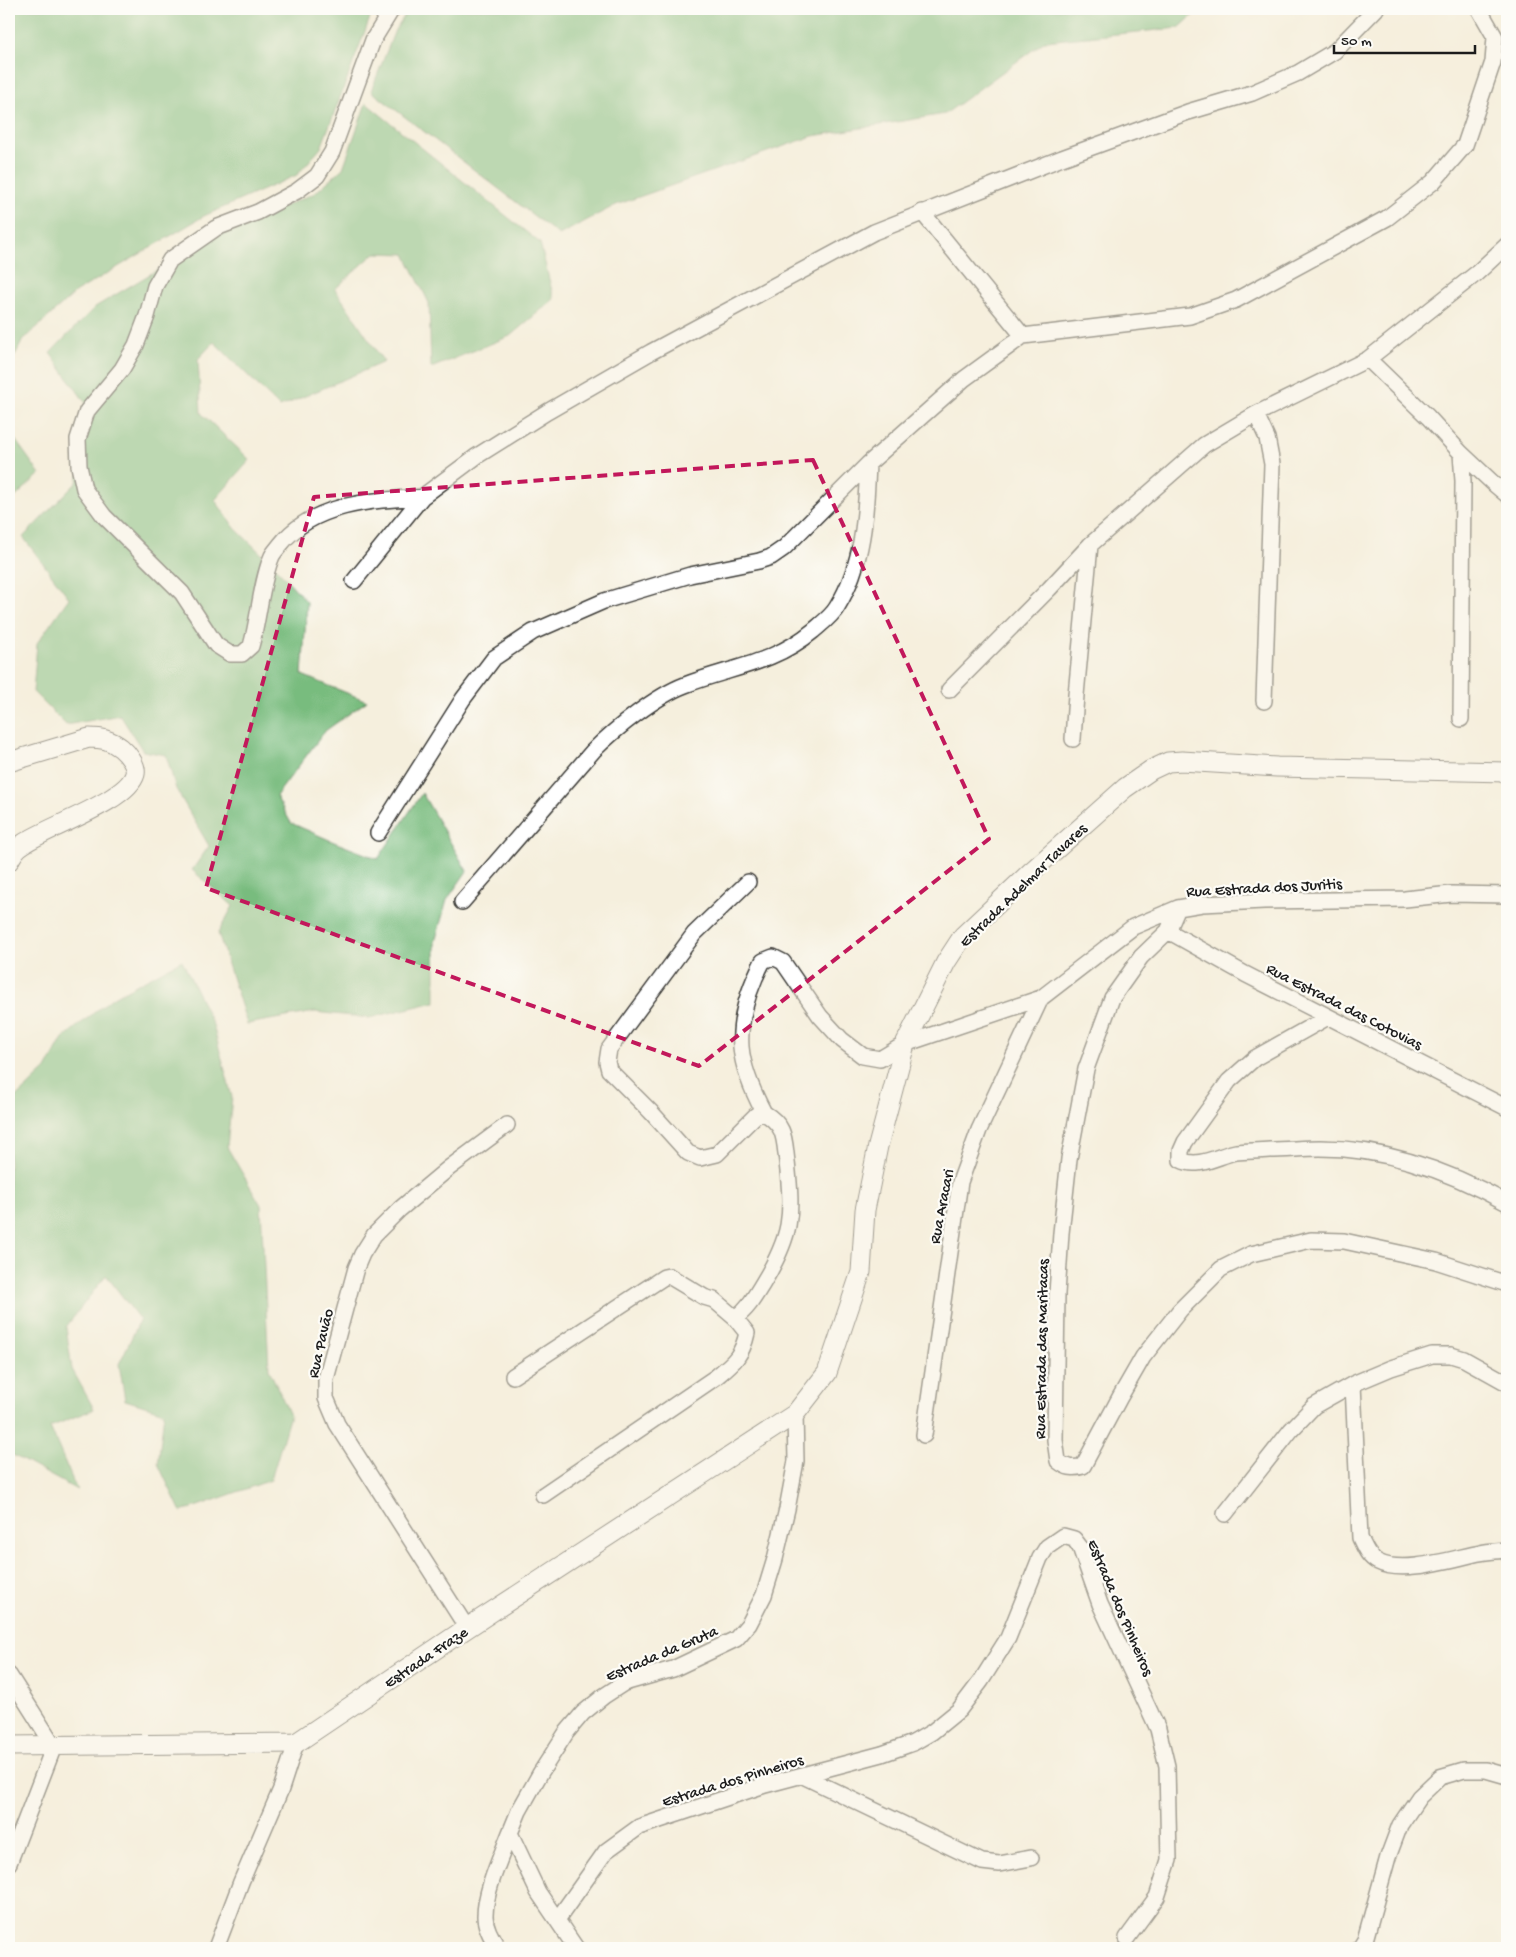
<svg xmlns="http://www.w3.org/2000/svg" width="1516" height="1957" font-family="'Gochi Hand',sans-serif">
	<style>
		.forest { fill: #78bc7e; stroke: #4a6c4d }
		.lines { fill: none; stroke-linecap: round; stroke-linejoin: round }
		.minor-casing { stroke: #3d3c39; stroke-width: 18 }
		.tertiary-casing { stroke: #3d3c39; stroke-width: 21 }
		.minor { stroke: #fff; stroke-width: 15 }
		.tertiary { stroke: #fff; stroke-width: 19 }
		.marked { fill: none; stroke: #c2185b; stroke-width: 4; stroke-dasharray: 10 6; stroke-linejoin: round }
		.labels { text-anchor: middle; stroke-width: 4.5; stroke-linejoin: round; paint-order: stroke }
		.street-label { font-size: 16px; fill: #1c1c1c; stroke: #fdfcf7 }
	</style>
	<rect width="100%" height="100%" fill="#fdfcf7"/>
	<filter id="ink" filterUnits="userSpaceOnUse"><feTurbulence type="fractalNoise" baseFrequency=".02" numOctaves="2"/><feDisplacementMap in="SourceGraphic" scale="10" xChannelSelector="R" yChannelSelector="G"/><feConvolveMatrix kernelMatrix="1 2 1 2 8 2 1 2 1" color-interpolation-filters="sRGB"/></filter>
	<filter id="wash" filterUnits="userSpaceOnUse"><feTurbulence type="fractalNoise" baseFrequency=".0096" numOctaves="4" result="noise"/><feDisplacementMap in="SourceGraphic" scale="20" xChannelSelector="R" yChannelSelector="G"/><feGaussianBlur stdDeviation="1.12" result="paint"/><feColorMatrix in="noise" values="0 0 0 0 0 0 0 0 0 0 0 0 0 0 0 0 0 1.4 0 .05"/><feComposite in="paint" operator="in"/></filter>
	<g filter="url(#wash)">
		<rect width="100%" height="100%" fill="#f5efdd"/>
		<path class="forest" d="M9,9H376L370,18L321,148L297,175L204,216L76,292L23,340L9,367Z
			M409,9H1200L1179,28L1045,41L945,114L813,136L616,205L559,235L371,91L395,30Z
			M366,103L540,243L554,299L510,336L431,368L429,303L405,254L375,253L335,289L384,362L280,407L214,342L198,359L201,413L250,460L215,500L235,528L278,570L307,602L302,675L367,701L325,731L276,796L291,823L334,842L378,859L422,793L467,871L447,900L435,942V1002L369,1018L315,1012L247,1024L218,933L233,906L192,870L209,846L176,789L166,755L143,751L120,715L66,725L33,692L37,643L69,598L23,537L77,482L90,409L50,353L95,307L209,239L315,193L343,168Z
			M9,431L40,474L9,503Z
			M182,960L213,1025L232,1097L227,1147L261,1205L269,1369L290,1415L271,1480L181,1512L158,1464L164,1412L125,1400L119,1364L140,1320L106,1275L66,1327L72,1369L94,1409L50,1427L77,1490L9,1453V1104L46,1069L63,1038L112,998Z"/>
	</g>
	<g filter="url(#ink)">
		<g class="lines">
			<g class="minor-casing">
				<path id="minor" d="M392,9L373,40L332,152L317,176L297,191L258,212L216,228L170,260L155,286L147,316L136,345L122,369L87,411L78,439L79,466L84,489L104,516L182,593L216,645L230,654H242L251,646C259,619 261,581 272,556C274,552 278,548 281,544C313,503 374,500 422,497
					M922,212L1023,336
					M1368,359L1428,417L1461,453L1463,481L1461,719
					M1256,414L1267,438L1272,464L1264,701
					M1461,453L1494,484L1507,495
					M354,581L422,497L477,456L547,412L651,352L874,232L1062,158L1188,112L1252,93L1298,73L1335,51L1376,9
					M949,690L1049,589L1090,545L1204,445L1256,414L1368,359L1477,273L1507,245
					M1073,739L1076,695L1090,545
					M378,833L463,699L494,658L533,632L604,601L690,575L759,561L771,557L784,548L868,464L964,379L1023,336L1190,316L1236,300L1387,218L1433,182L1465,145L1493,62L1495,37L1479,9
					M462,902L593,751C616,728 656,696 685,685C732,667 773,664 813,631C821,624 832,616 837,607C864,564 866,512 868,464
					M1178,908L1168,931L1141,957L1112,998L1086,1069L1069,1159L1061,1233L1057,1294L1055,1440L1058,1461C1067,1468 1072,1469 1083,1466L1120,1397L1143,1357L1180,1310L1221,1269L1251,1254L1311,1240L1344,1241L1436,1261L1507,1284
					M1168,931L1245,974L1507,1108
					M1328,1017L1255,1058L1229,1081L1185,1142L1181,1151V1160C1199,1169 1219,1155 1236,1152C1247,1151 1259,1151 1270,1150C1287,1150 1303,1148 1320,1148C1385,1148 1451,1172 1507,1203
					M764,1113C753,1092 743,1070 741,1047C739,1018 750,986 763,961L773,957L783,962L820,1016L842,1040L863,1056L880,1059L905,1044L1041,998L1133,927L1178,908L1202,904L1264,901L1405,899L1451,894L1507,895
					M513,1376L664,1277L669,1276L704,1297L714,1300L735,1318
					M1353,1384L1360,1538C1365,1548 1368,1557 1378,1562C1403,1575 1454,1558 1480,1553C1489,1551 1498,1551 1507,1550
					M924,1435L960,1182L979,1130L1041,998
					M543,1495L716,1377C734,1362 742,1356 747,1333L735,1318C748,1309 755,1296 763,1283C792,1235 793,1216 787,1162C784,1139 786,1126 764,1113L756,1115L717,1154L700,1158L688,1153L651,1112L609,1070L607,1062L609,1049L694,934L748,882
					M1225,1514L1291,1430L1314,1406L1353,1384L1391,1368L1432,1355H1451L1464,1359L1507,1383
					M467,1628L337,1424L326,1398V1379L356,1268L362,1254L374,1235L400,1209L449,1168L507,1125
					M9,1675L54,1746L9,1863
					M803,1776L982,1862L999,1864L1031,1858
					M557,1920L606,1851L639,1827L765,1785L882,1754L913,1743L932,1732L959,1710L981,1681L1008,1638L1040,1558L1047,1547L1063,1536L1074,1539L1080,1547L1100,1604L1158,1729L1167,1766L1169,1860L1157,1897L1127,1938
					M216,1948L241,1882L281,1789L296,1743
					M498,1948C492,1939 485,1927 485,1916C485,1890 501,1857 510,1833
					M576,1948L538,1892L510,1833L519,1811L541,1772L566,1733L583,1713L604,1696L624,1683L673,1669L736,1639L749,1624L764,1595L775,1559L787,1509L796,1461L795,1414
					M1360,1948L1365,1940L1388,1857L1400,1825L1419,1797L1440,1777L1464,1770H1486L1507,1776"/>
			</g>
			<g class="tertiary-casing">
				<path id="tertiary" d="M9,762L89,738C102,738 111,740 121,748C127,753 137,765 135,774C128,801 47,827 23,844C17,847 12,855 9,861
					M9,1746L296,1743L467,1628L795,1414L827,1373L861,1272L865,1210L878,1146L905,1044L946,962L963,936L1033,870L1125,788L1151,770L1168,762L1182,761L1277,767L1507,772"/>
			</g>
			<use href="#minor" class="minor"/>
			<use href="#tertiary" class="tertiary"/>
		</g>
	</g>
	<path d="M0 0H1516V1957H0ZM813,460L989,839L699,1066L206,888L314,497Z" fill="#f5efdd" fill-opacity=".55" fill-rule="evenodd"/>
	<path class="marked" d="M813,460L989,839L699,1066L206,888L314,497Z"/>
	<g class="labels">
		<g class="street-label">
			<text transform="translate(1022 884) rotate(-44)" y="6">Estrada Adelmar Tavares</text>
			<text transform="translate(1264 886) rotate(-3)" y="6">Rua Estrada dos Juritis</text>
			<text transform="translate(1345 1005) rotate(27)" y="6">Rua Estrada das Cotovias</text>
			<text transform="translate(940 1206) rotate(-79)" y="6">Rua Aracari</text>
			<text transform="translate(319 1343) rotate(-77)" y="6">Rua Pavão</text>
			<text transform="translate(1040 1349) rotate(-89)" y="6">Rua Estrada das Maritacas</text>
			<text transform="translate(1122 1607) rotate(67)" y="6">Estrada dos Pinheiros</text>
			<text transform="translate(661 1652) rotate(-23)" y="6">Estrada da Gruta</text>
			<text transform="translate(425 1656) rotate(-34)" y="6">Estrada Fraze</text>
			<text transform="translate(732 1779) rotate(-17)" y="6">Estrada dos Pinheiros</text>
		</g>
	</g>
	<rect width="1516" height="1957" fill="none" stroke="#fdfcf7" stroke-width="30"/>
	<path d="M1334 45v8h141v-8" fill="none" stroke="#1c1c1c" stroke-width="2.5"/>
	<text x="1341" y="45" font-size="15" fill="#1c1c1c" stroke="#fdfcf7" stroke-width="4" paint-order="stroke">50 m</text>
</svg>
